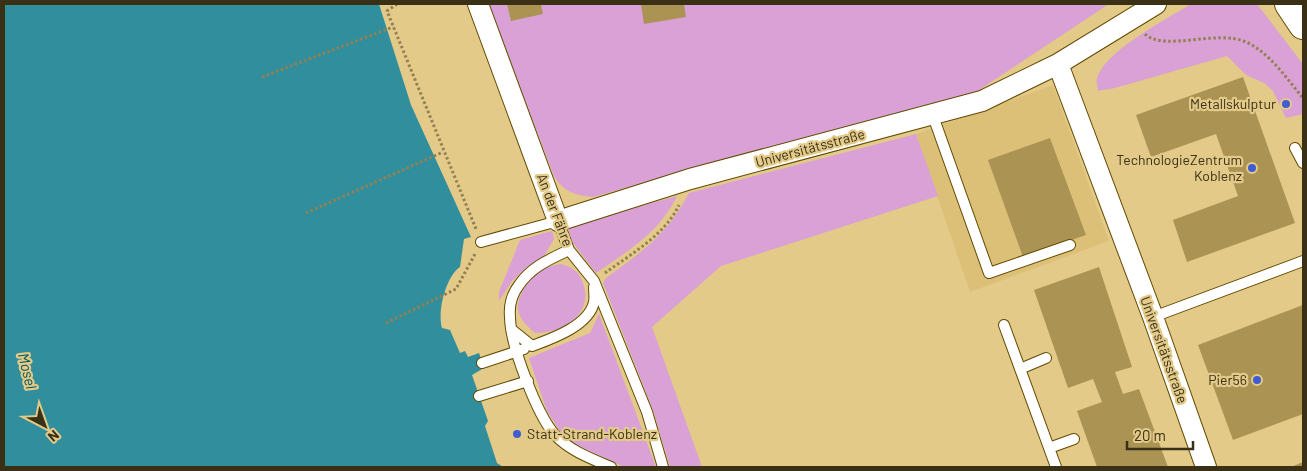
<svg xmlns="http://www.w3.org/2000/svg" width="1307" height="471" font-family="Barlow,sans-serif">
	<style>
		.built { fill: #ddc078 }
		.green { fill: #d9a1d5 }
		.water { fill: #318f9d }
		.building { fill: #ab9354 }
		.lines { fill: none; stroke-linecap: round; stroke-linejoin: round }
		.lane-casing { stroke: #624b00; stroke-width: 12 }
		.street-casing { stroke: #624b00; stroke-width: 22 }
		.primary-casing { stroke: #624b00; stroke-width: 30 }
		.path { stroke: #928052; stroke-width: 3; stroke-dasharray: 2.5 2.5; stroke-linecap: butt }
		.lane { stroke: #fff; stroke-width: 10 }
		.street { stroke: #fff; stroke-width: 20 }
		.primary { stroke: #fff; stroke-width: 28 }
		.poi-dot { fill: #405dd0; stroke: #e3ca89; stroke-width: 2 }
		.labels { text-anchor: middle; stroke-width: 4.5; stroke-linejoin: round; paint-order: stroke }
		.poi-label { font-size: 14px; fill: #3a3016; stroke: #e3ca89; text-anchor: end }
		.street-label { font-size: 14px; fill: #3a3016; stroke: #e3ca89 }
		.water-label { font-size: 15px; font-style: italic; fill: #00545e; stroke: #e3ca89 }
	</style>
	<rect width="100%" height="100%" fill="#e3ca89"/>
	<path class="built" d="M1053,85L1109,241L970,292L916,134Z"/>
	<path class="green" d="M488,4H1109L976,92L593,197C575,195 564,192 554,176Z
		M1191,4H1257L1303,64V114L1286,118L1273,91L1264,83L1246,75L1227,56L1115,88L1098,91C1098,87 1096,83 1097,79C1104,51 1167,19 1191,4Z
		M916,134L938,196L721,266L652,327L702,467H670L654,413L603,283L606,278C644,250 666,236 689,193Z
		M677,196C660,232 628,251 596,273L573,243L567,227Z
		M552,231L554,239L544,256L528,266L512,281L499,301V292L520,240Z
		M561,264C572,267 579,271 583,283C594,314 563,333 535,333C528,327 518,318 518,308C517,294 533,274 545,268C550,266 556,265 561,264Z
		M599,314L656,467H624L576,445L562,435L547,411L529,358L590,333Z"/>
	<path class="water" d="M4,4H379L411,105L471,237L464,239L460,267C446,276 437,312 442,328L450,330L460,353L465,351L468,357L479,353L484,368L472,375L488,421L485,426L497,463L503,467H4Z"/>
	<path class="building" d="M507,4H541L543,14L511,21Z
		M641,4H684L686,17L644,24Z
		M1243,77L1295,223L1187,262L1173,220L1238,196L1216,134L1151,157L1136,115Z
		M1050,138L1086,235L1023,257L988,160Z
		M1099,267L1132,367L1115,372L1123,394L1139,389L1168,467H1097L1077,411L1102,402L1093,379L1068,388L1034,290Z
		M1303,305V414L1233,440L1198,345Z
		M1303,462V467H1291Z"/>
	<g class="lines">
		<g class="lane-casing">
			<path id="lane" d="M933,116L989,273L1070,245
				M1295,148L1303,163
				M481,242L558,221L569,250L594,281L647,412L663,467
				M569,250C550,259 531,267 519,285C512,294 509,306 510,317C510,344 537,415 555,435C570,451 592,459 611,467
				M1153,317L1303,261
				M1004,325L1056,467
				M512,330L532,346C551,339 589,326 594,302C595,298 594,292 594,287
				M482,363L524,349
				M1020,369L1046,358
				M479,396L528,381
				M1049,448L1074,439"/>
		</g>
		<g class="street-casing">
			<path id="street" d="M478,4L558,221L690,179L982,101L1058,64L1156,4
				M1058,64L1153,317L1206,467"/>
		</g>
		<g class="primary-casing">
			<path id="primary" d="M1289,4L1303,25"/>
		</g>
		<path class="path" d="M397,4L387,11L476,229
			M1145,34C1163,52 1218,29 1246,42C1269,52 1287,79 1303,98
			M262,77L393,27
			M306,213L443,152
			M605,273C631,254 665,235 679,205
			M386,323L456,289L475,254"/>
		<use href="#lane" class="lane"/>
		<use href="#street" class="street"/>
		<use href="#primary" class="primary"/>
	</g>
	<g class="poi-dot">
		<circle cx="1286" cy="104" r="5"/>
		<circle cx="1252" cy="168" r="5"/>
		<circle cx="1257" cy="380" r="5"/>
		<circle cx="517" cy="434" r="5"/>
	</g>
	<g class="labels">
		<g class="poi-label">
			<text x="1276" y="109">Metallskulptur</text>
			<text x="1242" y="165">TechnologieZentrum<tspan x="1242" dy="16">Koblenz</tspan></text>
			<text x="1247" y="385">Pier56</text>
			<text x="527" y="439" text-anchor="start">Statt-Strand-Koblenz</text>
		</g>
		<g class="street-label">
			<text transform="translate(810 148) rotate(-15)" y="5">Universitätsstraße</text>
			<text transform="translate(555 210) rotate(69)" y="5">An der Fähre</text>
			<text transform="translate(1164 350) rotate(70)" y="5">Universitätsstraße</text>
		</g>
		<g class="water-label">
			<text transform="translate(27 371) rotate(76)" y="5">Mosel</text>
		</g>
	</g>
	<rect width="1307" height="471" fill="none" stroke="#3a3016" stroke-width="10"/>
	<g transform="translate(45 426) rotate(139)" stroke="#e3ca89" stroke-width="4" paint-order="stroke">
	<path d="M0-4L9 19L0 12L-9 19Z" fill="#3a3016"/>
	<text y="-8" font-size="14" font-weight="bold" text-anchor="middle" fill="#3a3016">N</text>
	</g>
	<path d="M1127 441v8h66v-8" fill="none" stroke="#3a3016" stroke-width="2.5"/>
	<text x="1134" y="441" font-size="15" fill="#3a3016" stroke="#e3ca89" stroke-width="4" paint-order="stroke">20 m</text>
</svg>
